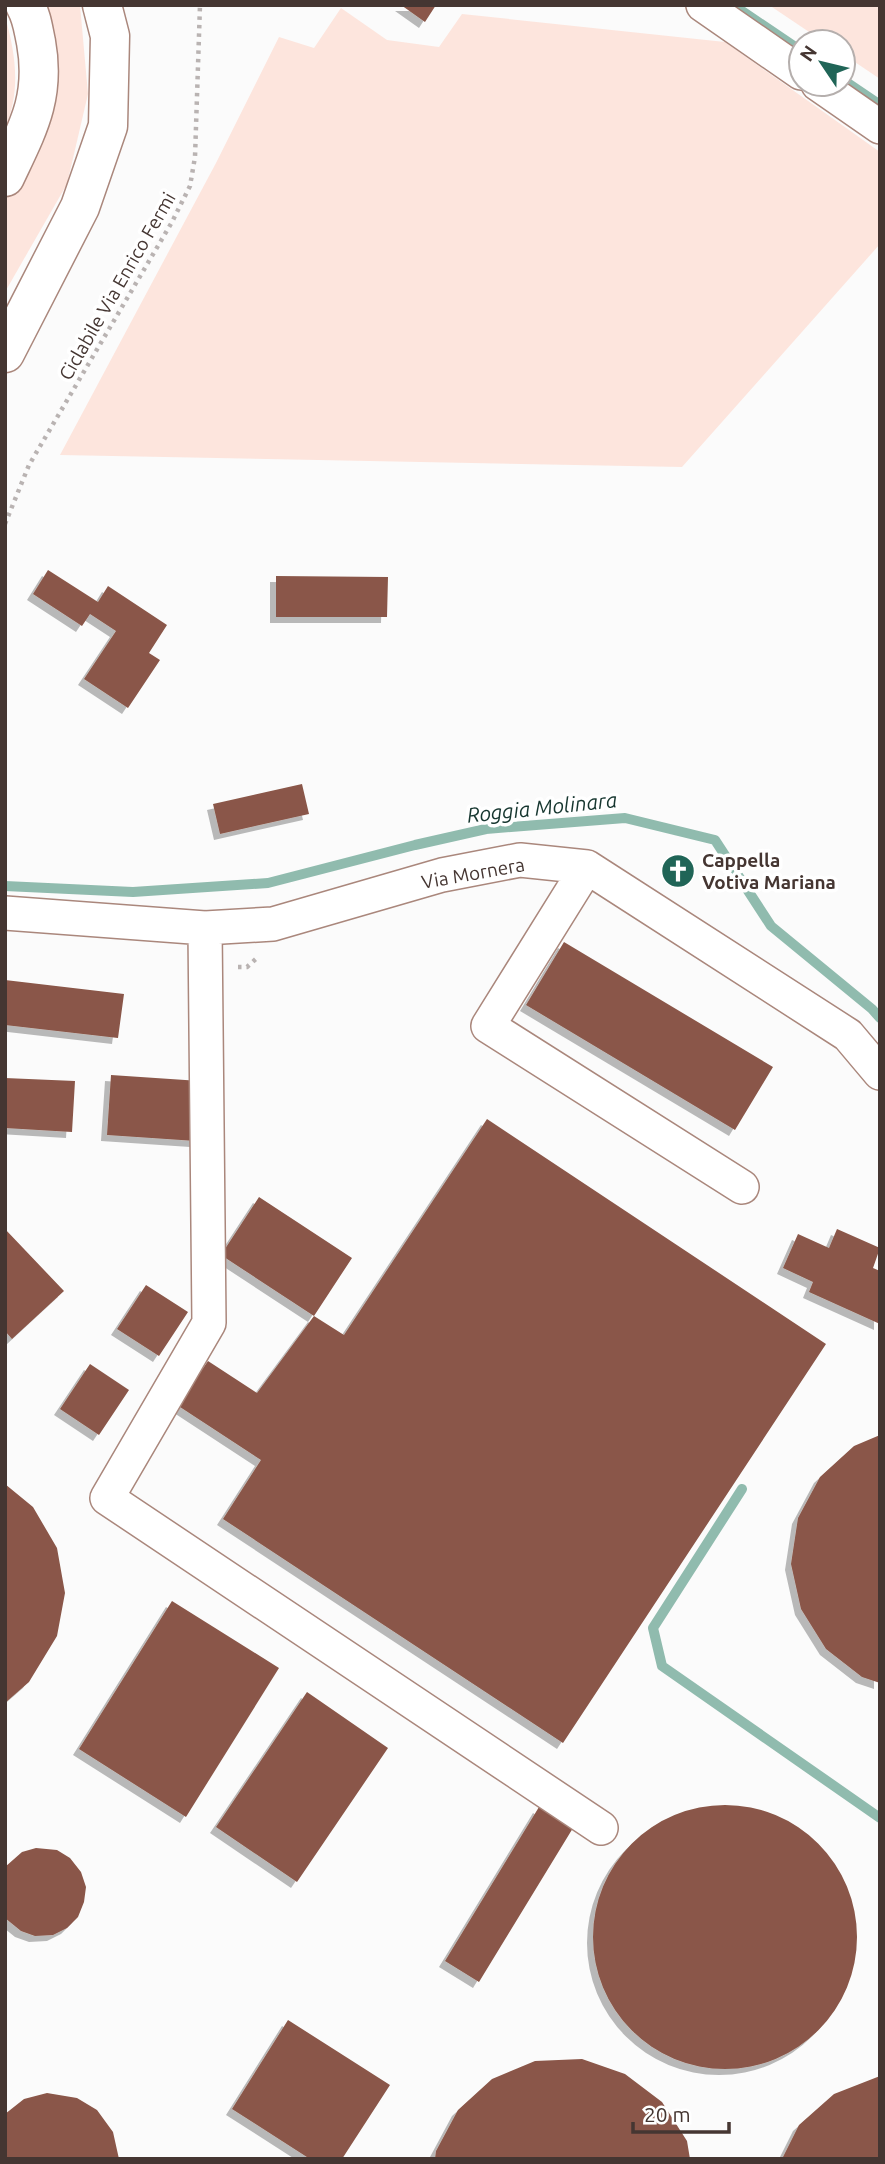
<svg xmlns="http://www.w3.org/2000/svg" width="885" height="2164" font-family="Ubuntu,sans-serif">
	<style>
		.green { fill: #fde5dd }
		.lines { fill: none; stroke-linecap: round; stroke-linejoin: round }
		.stream { stroke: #90bbae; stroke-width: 10 }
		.building { fill: #8a5748; filter: url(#shadow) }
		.minor-casing { stroke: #aa877c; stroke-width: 36 }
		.major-casing { stroke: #aa877c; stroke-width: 41 }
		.path { stroke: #b9b3b2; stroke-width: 4.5; stroke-dasharray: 3.5 5; stroke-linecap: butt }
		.minor { stroke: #fff; stroke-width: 33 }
		.major { stroke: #fff; stroke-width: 38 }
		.labels { text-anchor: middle; stroke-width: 7; stroke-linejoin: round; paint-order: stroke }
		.street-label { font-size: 19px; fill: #453632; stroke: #fff }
		.poi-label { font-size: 19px; font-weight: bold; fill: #453632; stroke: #fff; text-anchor: start }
		.water-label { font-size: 21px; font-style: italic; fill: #173730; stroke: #fff }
	</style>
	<defs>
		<filter id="shadow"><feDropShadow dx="-6" dy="6" stdDeviation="0" flood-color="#0004"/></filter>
	</defs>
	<rect width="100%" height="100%" fill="#fbfbfb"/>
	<path class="green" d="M41,5H80L88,94L67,184L5,292V200L18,177Z
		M769,5H880V79L843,54V42H824Z
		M341,8L387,40L439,47L462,14L725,42L880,152V244L682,467L60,455L216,163L279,37L314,48Z
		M5,16C16,56 21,90 5,129Z"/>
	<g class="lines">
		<path class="stream" d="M733,5L801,51
			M843,80L880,105
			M5,886L133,892L268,883L415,845L486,829L625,818L715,840L771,926L872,1009L880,1018
			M742,1489L653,1628L662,1666L880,1818"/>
	</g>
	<path class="building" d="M401,5H436L425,22Z
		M48,570L98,602L108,586L167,625L149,653L160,660L128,708L84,679L116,631L90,614L82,626L33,594Z
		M276,576L388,577L387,617H276Z
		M302,784L309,814L220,834L213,804Z
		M564,942L773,1067L735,1130L526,1005Z
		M5,980L124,994L118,1038L5,1025Z
		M111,1075L200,1081L196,1141L107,1135Z
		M5,1078L75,1081L72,1132L5,1128Z
		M487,1119L826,1344L563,1743L223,1519L261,1460L177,1405L208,1361L257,1393L314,1316L221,1255L259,1197L352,1258L314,1316L344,1335Z
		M5,1229L64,1291L12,1339L5,1331Z
		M837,1229L880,1248L873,1268L880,1271V1324L809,1292L813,1282L783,1268L798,1234L829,1248Z
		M146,1285L188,1312L159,1356L117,1329Z
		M90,1364L129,1390L99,1435L60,1409Z
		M880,1435V1683L862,1677L826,1649L801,1609L791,1564L798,1518L820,1477L854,1446Z
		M5,1484L33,1507L57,1548L65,1593L57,1636L29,1682L5,1703Z
		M172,1601L279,1668L186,1817L79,1749Z
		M307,1692L388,1748L297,1882L216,1827Z
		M593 1937a132 132 0 1 1 264 0a132 132 0 1 1-264 0Z
		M539,1807L573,1828L479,1982L445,1961Z
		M36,1848L57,1850L70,1858L81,1872L86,1887L84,1902L78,1917L67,1928L53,1935L35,1936L21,1931L5,1918V1867L22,1852Z
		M288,2020L390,2085L342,2159H310L232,2109Z
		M582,2059L625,2074L662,2102L687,2141L690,2159H435L436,2151L458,2110L492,2079L535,2061Z
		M880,2076V2159H782L799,2125L834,2094Z
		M47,2093L77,2098L97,2110L113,2132L119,2159H5V2114L24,2099Z"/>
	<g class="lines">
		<g class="minor-casing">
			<path id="minor" d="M703,5L801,73
				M818,84L880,127
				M587,867L488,1026L742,1187
				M5,913L205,928L273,924L442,875L520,860L587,867L848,1035L880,1073
				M205,928L209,1323L107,1498L601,1828"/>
		</g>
		<g class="major-casing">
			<path id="major" d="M5,177C28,128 46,97 36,42C33,28 32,17 25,5
				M5,353L80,207L108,126L110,36L102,5"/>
		</g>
		<path class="path" d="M5,524L29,465L172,222L190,186L195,157L200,5
			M238,967H247L258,957"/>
		<use href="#minor" class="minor"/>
		<use href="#major" class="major"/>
	</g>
	<defs>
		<g id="church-disc" transform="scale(1.75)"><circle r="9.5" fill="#206557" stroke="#fff"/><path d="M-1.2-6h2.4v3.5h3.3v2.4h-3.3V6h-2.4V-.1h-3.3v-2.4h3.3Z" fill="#fff"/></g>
	</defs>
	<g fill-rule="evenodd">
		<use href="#church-disc" x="678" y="871"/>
	</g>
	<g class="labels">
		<g class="street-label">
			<text transform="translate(117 286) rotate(-60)" y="7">Ciclabile Via Enrico Fermi</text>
			<text transform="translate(473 873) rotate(-10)" y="7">Via Mornera</text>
		</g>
		<g class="poi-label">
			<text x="702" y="867">Cappella<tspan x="702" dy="22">Votiva Mariana</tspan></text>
		</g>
		<g class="water-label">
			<text transform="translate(542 808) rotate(-6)" y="7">Roggia Molinara</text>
		</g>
	</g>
	<rect width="885" height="2164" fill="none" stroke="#453632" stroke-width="14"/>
	<g transform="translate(822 63) rotate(305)"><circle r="33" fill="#ffffff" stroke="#b5afad" stroke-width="2"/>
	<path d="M0-5L12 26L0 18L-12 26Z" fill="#206557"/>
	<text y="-10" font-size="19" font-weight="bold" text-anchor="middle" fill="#453632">N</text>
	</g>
	<path d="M633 2122v10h96v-10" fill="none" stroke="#453632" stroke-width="3.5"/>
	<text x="644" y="2122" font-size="21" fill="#453632" stroke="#ffffff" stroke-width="5" paint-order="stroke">20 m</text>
</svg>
